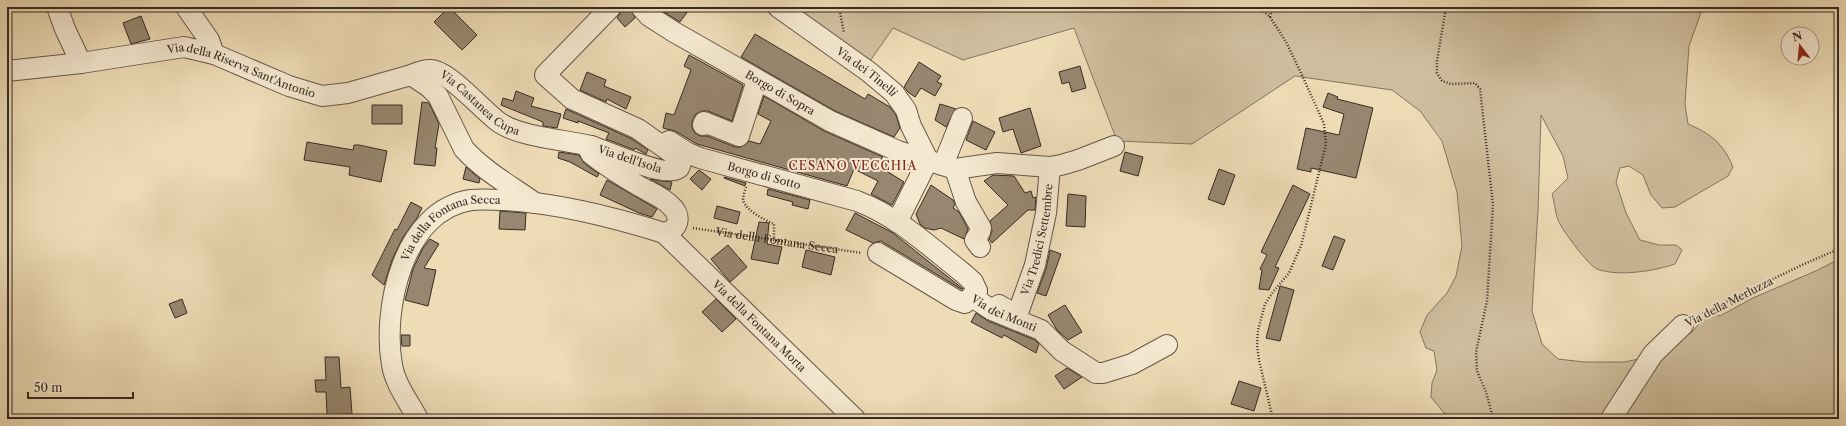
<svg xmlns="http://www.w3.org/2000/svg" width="1846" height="426" font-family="'Libre Caslon Text',serif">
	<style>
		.green { fill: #cfbe9e; stroke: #847460 }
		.building { fill: #978770; stroke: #382a23 }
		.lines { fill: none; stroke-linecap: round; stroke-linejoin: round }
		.minor-casing { stroke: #665648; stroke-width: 22 }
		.path { stroke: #382a23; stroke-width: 2.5; stroke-dasharray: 1 2; stroke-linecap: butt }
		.minor { stroke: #f4e8d0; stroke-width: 20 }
		.labels { text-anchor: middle; stroke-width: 4; stroke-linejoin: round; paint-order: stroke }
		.street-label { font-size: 11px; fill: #382a23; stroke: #f4e8d0 }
		.neighbourhood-label { font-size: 12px; letter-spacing: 1px; fill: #7a1f14; stroke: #f4e8d0 }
	</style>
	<rect width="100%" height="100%" fill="#eedcb7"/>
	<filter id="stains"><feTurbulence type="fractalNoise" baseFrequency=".005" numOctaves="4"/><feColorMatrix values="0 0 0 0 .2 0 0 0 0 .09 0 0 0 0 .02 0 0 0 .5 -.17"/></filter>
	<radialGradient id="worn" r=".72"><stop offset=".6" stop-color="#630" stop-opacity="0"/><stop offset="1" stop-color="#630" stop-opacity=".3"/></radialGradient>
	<path class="green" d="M787,7H1703L1689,46L1685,104L1688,124C1711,134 1723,143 1733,167L1728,176L1675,207L1662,208L1651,195L1643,175L1629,166L1620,168L1616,182L1626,213L1640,240L1659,245H1676L1682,250L1675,264C1655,271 1618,277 1597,269C1589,266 1564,232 1560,224C1555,216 1555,203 1552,194L1568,178L1563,156L1541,115L1538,210L1532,311L1542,344L1558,359L1584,362H1625L1661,354L1693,331L1709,311L1720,316L1753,298L1818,270L1839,259V419H1458L1444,413L1431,397L1432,383L1437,370L1434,351L1426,348L1420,332L1427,315L1447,293L1456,276L1462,246L1457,192L1442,141L1420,111L1392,90L1295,76L1192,144L1117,141L1074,28L963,60L893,28L868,64Z"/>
	<path class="building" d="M449,7L477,35L462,50L434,22Z
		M624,7H630L635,18L625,27L617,18Z
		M656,7H691L680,22Z
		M141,16L150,39L131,44L123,23Z
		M755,34L865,99L868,94L890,107L896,115L900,128L894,137L835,111L741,57Z
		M689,55L743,85L732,121L708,111H702L696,114L692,121V128L695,133L700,136H707L735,147H741L749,141L760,144L771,121L758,114L764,96L824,131L883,157L881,159L889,162L885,170L904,182L892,205L871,194L878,181L854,169L847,186L697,144L675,131L663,128L666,113L674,115L691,70L684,66Z
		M919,62L941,76L937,82L942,84L935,96L921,88L915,97L908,92L904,87Z
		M1080,66L1086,88L1072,92L1069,82L1062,84L1059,72Z
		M587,72L606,80L604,86L631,97L626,109L607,99L606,102L580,90Z
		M516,91L534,98L531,106L561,114L557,128L543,126V122L501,105L503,98L513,101Z
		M1328,93L1338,97L1337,99L1373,108L1356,178L1311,168V172L1297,169L1306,128L1339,135L1344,114L1323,107Z
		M422,102L429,103L439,124L435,148H437L435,166L414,164Z
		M940,104L956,109L946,127L935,120Z
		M372,105H402V124H372Z
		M1030,108L1041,146L1021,153L1013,129L1003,132L999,118Z
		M566,109L632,139L648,150L646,154L635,148L634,150L627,147L606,139L609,133L578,121V123L563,118Z
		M973,121L995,132L986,150L966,140Z
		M307,142L353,150L354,145H359L387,151L381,182L349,175L350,167L304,160Z
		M559,152L579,155L584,163L599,174L597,177L570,162L558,158Z
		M1125,152L1143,157L1138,176L1120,171Z
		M466,167L480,179L479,183L463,179Z
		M1219,169L1235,175L1224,205L1208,199Z
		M699,170L711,179L702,190L690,179Z
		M993,175L1014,176L1025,193L1031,191L1033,198L1036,197L1035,210H1028L992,243L989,239L992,231L990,221L1008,205L984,181Z
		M724,177L746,183L745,186L724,178Z
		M650,179L662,181L672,182L670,190Z
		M607,180L657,209L652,217L639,213L600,195Z
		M931,185L953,200L955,204L953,208L959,212L968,229L964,239L941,228L934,230L925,228L920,224L916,214Z
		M1293,185L1310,194L1275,267L1279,268L1269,290L1259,289L1262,270L1260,269L1267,255L1261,252Z
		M768,189L810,200L808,209L792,205L793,202L767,195Z
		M1068,194L1086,196L1085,227L1066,226Z
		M411,202L422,208L417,218L403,237L392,260L384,285L372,275L395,229L397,230Z
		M717,206L740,212L737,224L714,218Z
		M500,211L526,213L525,230L499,229Z
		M855,213L893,233L963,289H961L881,241L873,243L846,230Z
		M759,222L769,223L767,244L782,247L778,264L751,259Z
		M1334,236L1345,240L1333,270L1322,266Z
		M430,239L439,244L424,268L436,270L428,306L405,300L413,269L423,248Z
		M728,245L747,267L730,282L711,259Z
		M806,250L835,257L831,275L802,267Z
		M1050,250L1061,254L1046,296L1037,293L1046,269Z
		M1280,286L1294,290L1280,341L1266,338Z
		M182,299L187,313L175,318L169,304Z
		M716,299L736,319L722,332L702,312Z
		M1065,305L1082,332L1068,340L1057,330L1048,315Z
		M976,313L988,321L1035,340L1039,344L1036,353L1004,335L1002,338L971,322Z
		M401,335H410V346H402Z
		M325,357H339L341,388L350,387L352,414L327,415L326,392H316L315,380H326Z
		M1067,368L1082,377L1064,389L1055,376Z
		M1239,381L1261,388L1254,411L1231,404Z"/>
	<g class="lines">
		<g class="minor-casing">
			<g id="minor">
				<path d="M57,7L65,29L81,63"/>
				<path d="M186,7L209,40L214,54"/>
				<path d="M611,7L545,75L572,99L638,129L679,158L681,163L679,168C667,179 607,151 591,146L589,150L591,154C606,166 622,176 639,186C649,192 663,197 671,206C682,216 679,230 664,233"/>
				<path id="s2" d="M641,7L649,16L674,32L830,121L898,151L955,169L997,163L1050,167L1061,165L1078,160L1114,146"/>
				<path id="s3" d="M778,7L869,72L894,93L906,110L911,126L928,160"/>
				<path id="s4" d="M7,71L81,63L184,47L214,54L289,86L322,96L348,93L411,75L429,87L438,96L464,149C484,171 511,186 535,203"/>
				<path id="s5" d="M411,75C417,73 424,69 431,70C448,70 484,112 500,123C521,137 565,140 591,146"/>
				<path d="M703,125L704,122L739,136L757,80"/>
				<path id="s6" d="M669,141L688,153L700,158L857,201C897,216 930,247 963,273L973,282L977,291"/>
				<path d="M943,165L962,118"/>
				<path d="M955,169L966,202L981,228L980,232L975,240L980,247"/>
				<path d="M897,222L928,160"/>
				<path d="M878,253L956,300L965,303L977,291"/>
				<path id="s7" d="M972,297L992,310L1041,330L1062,351L1096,373H1103L1132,364L1167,345"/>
				<path id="s8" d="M999,305L1013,313L1019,310L1035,265L1046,213L1050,167"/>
				<path id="s9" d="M418,419C409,402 395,384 392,365C382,309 403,210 471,200C481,199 493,200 504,200C557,203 613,217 664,233L855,419"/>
				<path d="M1611,419L1653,354L1683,325"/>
			</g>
		</g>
		<g class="path">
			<path d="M839,7L844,33"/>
			<path d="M1259,7L1270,17L1286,42L1302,75L1324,124L1326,144L1301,246L1289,273L1273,292L1265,304L1258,330L1257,345L1259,360L1273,419"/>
			<path d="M1446,7L1437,61V73L1442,81L1451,84L1475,83L1480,89L1493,205L1487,301L1476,352L1477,371L1486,392L1492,414L1490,419"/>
			<path d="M1270,17L1273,7"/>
			<path d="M746,187C745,191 743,196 743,200C746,211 765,220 774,224V239"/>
			<path id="s1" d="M693,228L862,253"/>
			<path d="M1697,316L1804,264L1839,249"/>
		</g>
		<use href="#minor" class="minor"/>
	</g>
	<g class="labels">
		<g class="street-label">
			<text dy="4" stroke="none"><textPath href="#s4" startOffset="240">Via della Riserva Sant'Antonio</textPath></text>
			<text dy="4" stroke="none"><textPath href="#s3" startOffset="110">Via dei Tinelli</textPath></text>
			<text dy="4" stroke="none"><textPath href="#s2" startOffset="164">Borgo di Sopra</textPath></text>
			<text dy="4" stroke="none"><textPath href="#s5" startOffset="81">Via Castanea Cupa</textPath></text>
			<text transform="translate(630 159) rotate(18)" y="4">Via dell'Isola</text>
			<text dy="4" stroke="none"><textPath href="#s6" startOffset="102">Borgo di Sotto</textPath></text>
			<text dy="4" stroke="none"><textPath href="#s9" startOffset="229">Via della Fontana Secca</textPath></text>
			<text dy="4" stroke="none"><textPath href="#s8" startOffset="96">Via Tredici Settembre</textPath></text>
			<text dy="4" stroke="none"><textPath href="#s1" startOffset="85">Via della Fontana Secca</textPath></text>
			<text transform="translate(1729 302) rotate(-27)" y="4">Via della Merluzza</text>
			<text dy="4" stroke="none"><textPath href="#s7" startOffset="36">Via dei Monti</textPath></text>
			<text dy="4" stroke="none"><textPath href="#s9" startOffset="591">Via della Fontana Morta</textPath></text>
		</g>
		<g class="neighbourhood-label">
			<text x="853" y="170">CESANO VECCHIA</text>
		</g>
	</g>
	<rect width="1846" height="426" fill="none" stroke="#eedcb7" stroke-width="24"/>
	<rect x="8" y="8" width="1830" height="410" fill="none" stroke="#382a23" stroke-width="2"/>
	<rect x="12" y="12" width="1822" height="402" fill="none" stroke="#382a23"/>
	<g transform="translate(1800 46) rotate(344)"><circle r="19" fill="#f4e8d0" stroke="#a99c8b"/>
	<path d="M0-3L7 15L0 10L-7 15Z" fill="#8f2418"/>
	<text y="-6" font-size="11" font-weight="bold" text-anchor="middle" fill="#382a23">N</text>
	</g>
	<path d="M28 392v6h105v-6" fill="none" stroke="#382a23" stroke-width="2"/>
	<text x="34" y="392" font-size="12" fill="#382a23" stroke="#f4e8d0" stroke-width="3" paint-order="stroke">50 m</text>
	<rect width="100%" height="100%" filter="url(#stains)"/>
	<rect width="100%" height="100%" fill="url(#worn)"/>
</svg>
